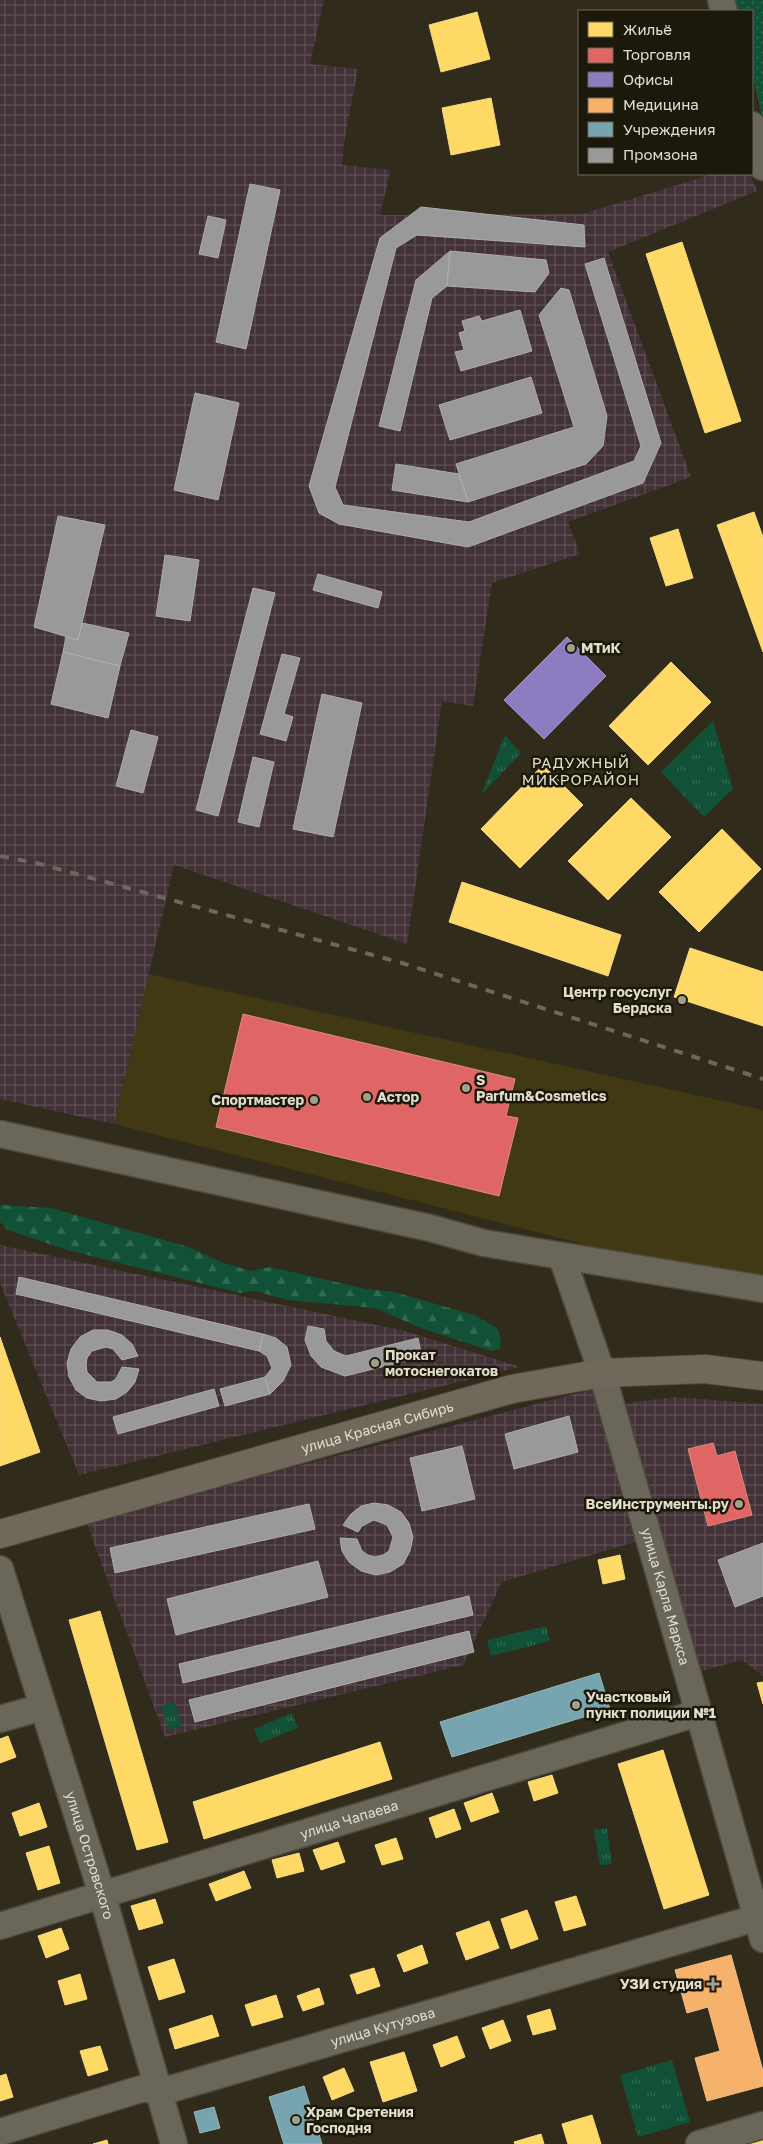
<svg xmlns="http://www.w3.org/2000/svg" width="763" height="2144" font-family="'Golos Text',sans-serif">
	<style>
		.built { fill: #413914 }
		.industrial { fill: url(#industrial-grid) }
		.grass { fill: url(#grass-dots) }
		.forest { fill: url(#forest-firs) }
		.park { fill: url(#park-tufts) }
		.homes { fill: #ffd966; stroke: #f6da84 }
		.shops { fill: #e06666; stroke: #e08a84 }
		.offices { fill: #8e7cc3; stroke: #a799c5 }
		.health { fill: #f6b26b; stroke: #f0bf88 }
		.public { fill: #76a5af; stroke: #96b6b7 }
		.industry { fill: #999; stroke: #afada8 }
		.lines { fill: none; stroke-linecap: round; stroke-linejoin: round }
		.minor-casing { stroke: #4c483a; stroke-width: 29 }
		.major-casing { stroke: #4c483a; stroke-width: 30 }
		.minor { stroke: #6a665a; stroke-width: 26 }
		.major { stroke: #6f685b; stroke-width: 28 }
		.rail { stroke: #6a675b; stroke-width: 4; stroke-dasharray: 9 9; stroke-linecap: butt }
		.poi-dot { fill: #a39f8d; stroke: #1c190c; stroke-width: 2 }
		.labels { text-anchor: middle; stroke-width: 5; stroke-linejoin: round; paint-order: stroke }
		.poi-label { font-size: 14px; font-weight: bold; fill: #e1ddcb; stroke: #1c190c; text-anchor: start }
		.street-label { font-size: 14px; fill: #e1ddcb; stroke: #1c190c }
		.neighbourhood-label { font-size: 15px; letter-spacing: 1px; fill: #e1ddcb; stroke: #1c190c }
	</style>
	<defs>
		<pattern id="industrial-grid" width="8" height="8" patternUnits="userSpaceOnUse" patternTransform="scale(1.25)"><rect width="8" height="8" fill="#423237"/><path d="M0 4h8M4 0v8" fill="none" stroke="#5d4f53"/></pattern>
		<pattern id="grass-dots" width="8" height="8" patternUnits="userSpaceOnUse" patternTransform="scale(1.25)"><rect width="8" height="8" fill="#115137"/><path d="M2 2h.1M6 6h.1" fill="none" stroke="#336a53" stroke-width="1.8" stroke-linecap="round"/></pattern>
		<pattern id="forest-firs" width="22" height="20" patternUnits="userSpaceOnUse" patternTransform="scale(1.25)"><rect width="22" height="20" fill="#115137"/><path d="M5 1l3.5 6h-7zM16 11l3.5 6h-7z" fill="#336a53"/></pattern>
		<pattern id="park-tufts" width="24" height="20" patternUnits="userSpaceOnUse" patternTransform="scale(1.25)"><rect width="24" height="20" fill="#115137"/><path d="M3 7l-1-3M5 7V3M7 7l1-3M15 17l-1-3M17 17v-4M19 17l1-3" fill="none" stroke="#336a53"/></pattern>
	</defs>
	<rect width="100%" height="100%" fill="#302b1a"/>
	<path class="built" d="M149,974L763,1110V1290L114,1124Z"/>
	<path class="industrial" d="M0,0H324L310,64L358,69L344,143L342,165L391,170L380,215L582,214L713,174H750L757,191L608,252L691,477L568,522L580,554L492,583L473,706L442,701L407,944L174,865L114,1124L0,1099Z
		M0,1245L405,1331L520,1367L79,1475L0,1283Z
		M594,1389L641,1540L502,1582L463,1665L165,1737L86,1521Z
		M675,1397L763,1404V1676L742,1660L699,1672L618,1404Z"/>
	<path class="grass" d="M734,0H763V120L752,74V11H736Z"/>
	<path class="forest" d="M0,1205L51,1208L189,1247L221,1262L251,1271L270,1267L367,1289L394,1292L474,1315L497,1328L501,1340L500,1349L491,1351L421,1328L375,1308L287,1300L255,1291L240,1293L67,1250L8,1230L0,1222Z"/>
	<path class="park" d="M713,721L733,789L704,817L661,772Z
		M505,735L521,753L481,795Z
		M546,1626L550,1641L491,1656L487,1640Z
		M175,1702L182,1726L169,1730L161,1706Z
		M292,1713L298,1728L260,1743L254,1729Z
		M607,1828L612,1864L600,1865L594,1830Z
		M672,2060L690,2122L638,2137L620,2075Z"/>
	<path class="homes" d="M477,12L490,59L441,72L429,25Z
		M491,98L500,145L451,155L442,108Z
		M682,242L741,421L705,433L646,254Z
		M754,512L763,537V652L717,525Z
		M678,529L693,578L666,586L650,538Z
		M671,662L711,702L648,765L609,726Z
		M543,765L583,805L520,868L481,829Z
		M631,798L671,837L608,900L568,861Z
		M722,829L761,869L699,932L659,892Z
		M462,882L621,935L608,976L449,922Z
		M690,948L763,972V1026L674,997Z
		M0,1337L40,1452L0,1466Z
		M620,1555L625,1579L603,1584L598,1560Z
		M100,1611L168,1842L137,1850L69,1620Z
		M763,1682V1704L757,1683Z
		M8,1736L16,1757L0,1763V1739Z
		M380,1742L392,1779L204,1839L193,1802Z
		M663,1750L709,1895L664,1909L618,1764Z
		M552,1775L558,1793L534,1801L528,1782Z
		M492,1793L499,1812L471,1822L464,1803Z
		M39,1803L47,1827L20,1836L12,1813Z
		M454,1809L461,1829L436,1838L429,1818Z
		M396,1838L403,1859L382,1865L375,1845Z
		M338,1842L345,1862L321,1870L313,1850Z
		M49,1846L60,1883L38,1890L26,1853Z
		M299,1853L304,1871L277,1878L272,1860Z
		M244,1871L251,1888L216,1901L209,1884Z
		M576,1896L586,1925L564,1931L555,1902Z
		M155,1899L163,1923L139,1930L131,1906Z
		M527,1910L538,1939L511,1949L501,1919Z
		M489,1921L499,1948L466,1960L456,1933Z
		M61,1928L69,1949L46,1958L38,1936Z
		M422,1945L428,1963L404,1972L397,1955Z
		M174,1959L185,1992L159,2000L148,1967Z
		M374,1968L380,1986L357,1994L350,1975Z
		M80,1974L87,1999L65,2005L58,1981Z
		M319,1988L324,2004L303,2011L297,1996Z
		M276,1995L283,2017L252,2026L245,2005Z
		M550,2009L556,2029L533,2035L527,2016Z
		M212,2015L219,2036L175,2049L169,2029Z
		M503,2020L511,2041L490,2049L482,2028Z
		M457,2036L465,2057L441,2067L433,2045Z
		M100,2046L108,2070L88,2076L80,2051Z
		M404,2052L417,2091L383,2102L370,2062Z
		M344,2068L354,2091L332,2100L323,2077Z
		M6,2074L13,2097L0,2101V2076Z
		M592,2115L601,2144H568L562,2124Z
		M541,2134L544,2144H515L514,2142Z
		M763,2135V2144H746L745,2140Z
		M107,2140L108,2144H93Z"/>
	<path class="shops" d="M243,1014L515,1079L506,1116L518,1118L499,1196L216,1127Z
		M713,1443L717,1456L735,1451L752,1515L708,1526L688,1449Z"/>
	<path class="offices" d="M567,637L606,676L544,739L504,700Z"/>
	<path class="health" d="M731,1955L763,2071V2086L707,2101L695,2058L720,2051L708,2007L687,2013L675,1970Z"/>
	<path class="public" d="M599,1673L610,1709L452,1757L440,1722Z
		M304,2086L322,2144H284L269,2097Z
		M214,2107L220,2128L200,2133L194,2112Z"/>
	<path class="industry" d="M250,184L280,190L246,349L216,342Z
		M421,207L584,225L585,247L417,235L396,248L335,487L343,505L469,522L634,461L641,446L585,264L604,258L661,443L643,483L468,547L339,524L319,513L309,486L380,238Z
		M208,216L226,220L218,258L199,254Z
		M450,251L447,286L432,298L400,431L379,426L416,280Z
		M450,251L546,260L549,273L535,292L447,286Z
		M561,288L569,290L607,416L603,446L586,464L468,502L456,464L574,427L539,315Z
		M520,310L532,351L461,371L455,352L464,350L459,333L465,331L462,321L479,316L482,321Z
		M531,377L542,413L450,440L439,405Z
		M195,393L239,403L218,500L174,490Z
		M396,464L459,474L468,502L392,490Z
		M58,516L105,525L78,640L34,627Z
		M165,555L199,560L190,621L156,616Z
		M318,574L382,592L378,608L313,590Z
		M253,588L275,593L218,816L196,810Z
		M82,623L129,633L120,666L63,652L66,637L78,640Z
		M63,652L120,666L108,718L51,704Z
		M282,654L300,658L284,714L293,717L286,741L260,734Z
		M322,694L362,703L333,837L293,829Z
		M131,730L158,737L143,793L116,786Z
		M253,757L274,762L259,827L238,822Z
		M19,1277L263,1334L259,1351L16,1294Z
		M308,1326L324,1329L326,1341L334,1351L346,1356L418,1338L422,1357L345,1376L321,1367L311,1356L305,1340Z
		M93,1330H108L122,1335L132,1344L138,1356L122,1360L113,1349L106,1347L92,1351L87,1358L86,1365L87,1372L97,1382H111L116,1379L122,1367L139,1369L135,1382L127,1392L116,1399L101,1401L87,1398L76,1390L69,1377L67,1363L71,1349L80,1337Z
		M263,1334L276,1338L287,1347L291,1365L283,1381L270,1394L265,1377L272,1368L267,1356L259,1351Z
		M265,1377L270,1394L225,1406L220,1389Z
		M214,1389L219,1406L118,1434L113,1417Z
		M569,1416L578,1452L514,1469L505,1434Z
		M462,1446L475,1499L422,1511L410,1458Z
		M374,1503L388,1505L401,1512L409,1523L413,1537L410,1551L403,1564L390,1572L376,1575L361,1571L349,1562L342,1551L340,1538L357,1539L362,1551L368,1555L375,1557L383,1555L389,1551L393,1537L387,1525L374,1520L362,1526L358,1532L343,1525L351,1514L361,1506Z
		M309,1504L315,1529L115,1573L110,1548Z
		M763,1543V1596L735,1607L718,1560Z
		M318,1561L328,1597L176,1635L167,1599Z
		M469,1596L473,1615L183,1683L179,1664Z
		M469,1631L474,1652L195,1722L189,1700Z"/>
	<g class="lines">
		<g class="minor-casing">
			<g id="minor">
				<path d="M721,0L724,11"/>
				<path d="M752,125L763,167"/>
				<path d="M0,1134L430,1228L484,1243L763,1289"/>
				<path id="s1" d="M562,1257L602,1373L763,1939"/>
				<path id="s2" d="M0,1569L102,1894L174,2144"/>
				<path d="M0,1719L43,1707"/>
				<path id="s3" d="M0,1926L698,1713"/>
				<path id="s4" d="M0,2132L141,2089H171L763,1916"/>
				<path d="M699,2144L763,2125"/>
			</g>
		</g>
		<g class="major-casing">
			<g id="major">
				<path id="s5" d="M0,1534L512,1389L602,1373L705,1369L763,1376"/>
			</g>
		</g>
		<use href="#minor" class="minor"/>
		<use href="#major" class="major"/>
		<path class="rail" d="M0,856L40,864L402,963L763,1079"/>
	</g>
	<g class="poi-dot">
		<circle cx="571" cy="648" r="5"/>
		<circle cx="682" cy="1000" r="5"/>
		<circle cx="466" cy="1088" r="5"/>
		<circle cx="367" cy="1097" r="5"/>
		<circle cx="314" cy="1100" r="5"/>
		<circle cx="375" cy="1363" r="5"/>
		<circle cx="739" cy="1504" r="5"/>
		<circle cx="576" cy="1705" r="5"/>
		<path d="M710.5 1976.5h5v5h5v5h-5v5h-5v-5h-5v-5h5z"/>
		<circle cx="296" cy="2120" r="5"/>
	</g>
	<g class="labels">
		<g class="poi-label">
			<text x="581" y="653">МТиК</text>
			<text x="672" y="997" text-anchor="end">Центр госуслуг<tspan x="672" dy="16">Бердска</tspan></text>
			<text x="476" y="1085">S<tspan x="476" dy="16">Parfum&amp;Cosmetics</tspan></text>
			<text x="377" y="1102">Астор</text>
			<text x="304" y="1105" text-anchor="end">Спортмастер</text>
			<text x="385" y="1360">Прокат<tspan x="385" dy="16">мотоснегокатов</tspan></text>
			<text x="729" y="1509" text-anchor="end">ВсеИнструменты.ру</text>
			<text x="586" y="1702">Участковый<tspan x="586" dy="16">пункт полиции №1</tspan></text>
			<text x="702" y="1989" text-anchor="end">УЗИ студия</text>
			<text x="306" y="2117">Храм Сретения<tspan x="306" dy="16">Господня</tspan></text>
		</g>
		<g class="street-label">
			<text dy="5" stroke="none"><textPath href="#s5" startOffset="392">улица Красная Сибирь</textPath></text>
			<text dy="5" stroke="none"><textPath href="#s1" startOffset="355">улица Карла Маркса</textPath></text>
			<text dy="5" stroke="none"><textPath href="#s3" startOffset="365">улица Чапаева</textPath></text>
			<text dy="5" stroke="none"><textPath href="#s2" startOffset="300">улица Островского</textPath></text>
			<text dy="5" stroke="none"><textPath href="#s4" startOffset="398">улица Кутузова</textPath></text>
		</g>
		<g class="neighbourhood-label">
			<text x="581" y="768">РАДУЖНЫЙ<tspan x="581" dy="17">МИКРОРАЙОН</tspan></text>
		</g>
	</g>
	<rect x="578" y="10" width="175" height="165" fill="#1c190c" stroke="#6b6758"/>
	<rect x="588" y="22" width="25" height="15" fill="#ffd966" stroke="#6b6758"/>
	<text x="623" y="35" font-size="15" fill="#e1ddcb">Жильё</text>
	<rect x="588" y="48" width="25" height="15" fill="#e06666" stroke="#6b6758"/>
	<text x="623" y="60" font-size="15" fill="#e1ddcb">Торговля</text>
	<rect x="588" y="72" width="25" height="15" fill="#8e7cc3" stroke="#6b6758"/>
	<text x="623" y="85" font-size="15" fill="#e1ddcb">Офисы</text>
	<rect x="588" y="98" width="25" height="15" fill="#f6b26b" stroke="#6b6758"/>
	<text x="623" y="110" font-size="15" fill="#e1ddcb">Медицина</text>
	<rect x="588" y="122" width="25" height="15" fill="#76a5af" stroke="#6b6758"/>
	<text x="623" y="135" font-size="15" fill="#e1ddcb">Учреждения</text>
	<rect x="588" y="148" width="25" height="15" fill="#999999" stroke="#6b6758"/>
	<text x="623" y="160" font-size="15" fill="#e1ddcb">Промзона</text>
</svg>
